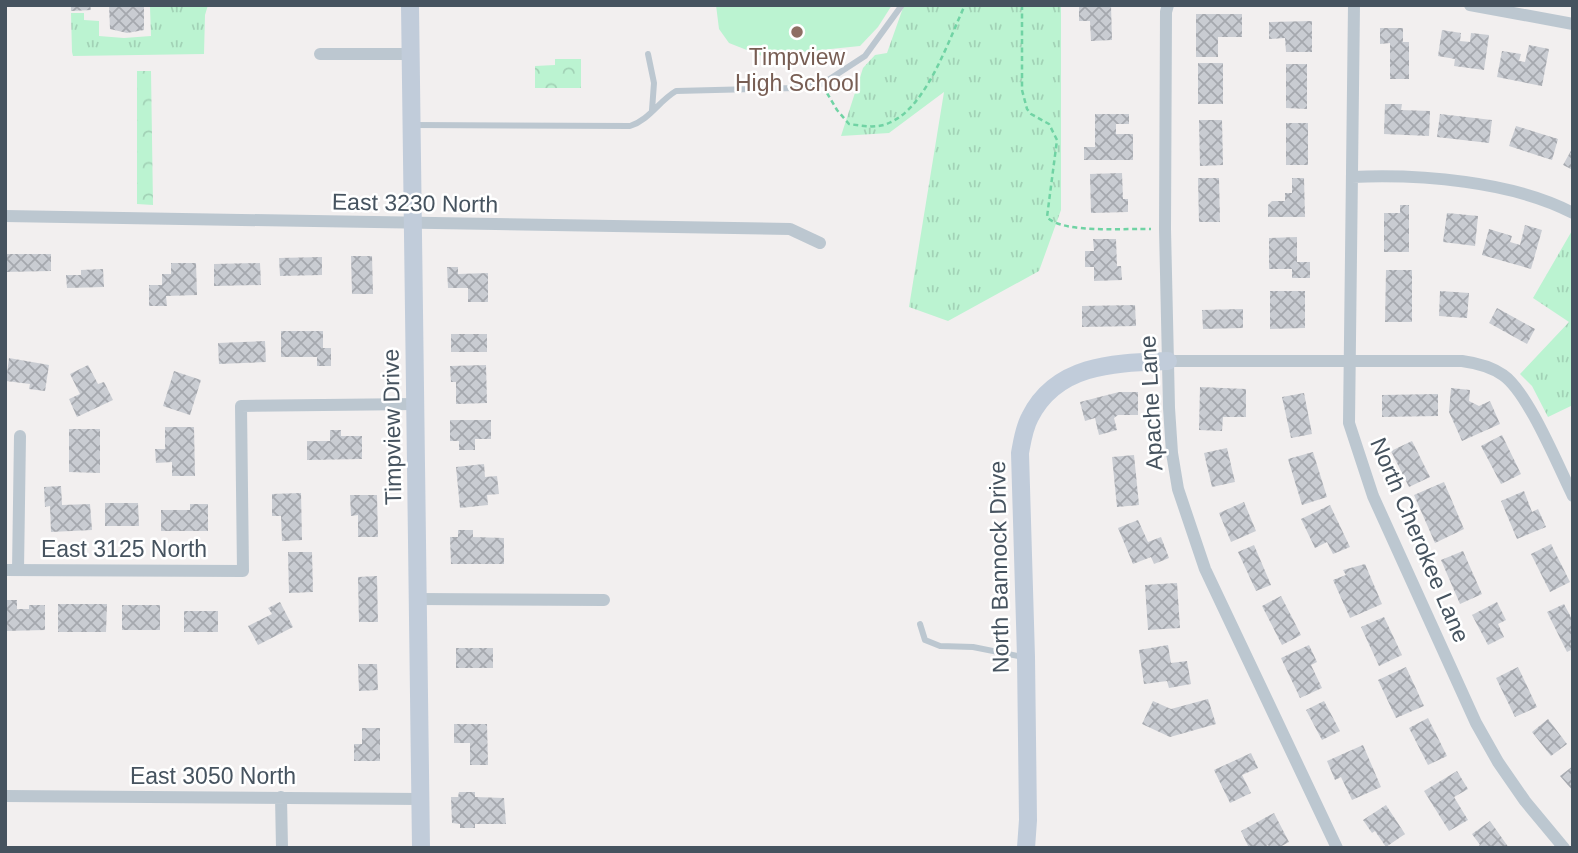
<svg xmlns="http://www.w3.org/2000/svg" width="1578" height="853" font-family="Arial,sans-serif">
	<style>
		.grass { fill: url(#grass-tufts) }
		.forest { fill: url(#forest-crowns) }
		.garden { fill: #bbf3d1 }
		.building { fill: url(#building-cross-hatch) }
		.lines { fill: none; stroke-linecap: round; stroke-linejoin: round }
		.path { stroke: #70d3a4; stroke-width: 2.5; stroke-dasharray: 5 3.5; stroke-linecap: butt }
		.lane { stroke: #bcc7d0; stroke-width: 6 }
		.street { stroke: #bcc7d0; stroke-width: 12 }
		.secondary { stroke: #c1ccda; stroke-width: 18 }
		.education-dot { fill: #8d6e63; stroke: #fff; stroke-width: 2.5 }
		.labels { text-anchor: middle; stroke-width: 5; stroke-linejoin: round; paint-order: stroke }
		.education-label { font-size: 23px; fill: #785e54; stroke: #fff }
		.street-label { font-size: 23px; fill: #46535f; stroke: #fff }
	</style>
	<defs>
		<pattern id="grass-tufts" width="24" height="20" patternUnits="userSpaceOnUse" patternTransform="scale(1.75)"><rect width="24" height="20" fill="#bbf3d1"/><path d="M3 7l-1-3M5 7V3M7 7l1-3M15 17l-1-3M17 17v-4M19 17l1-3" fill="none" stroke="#a2d2b6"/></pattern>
		<pattern id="forest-crowns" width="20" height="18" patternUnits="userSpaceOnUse" patternTransform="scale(1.75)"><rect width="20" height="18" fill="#bbf3d1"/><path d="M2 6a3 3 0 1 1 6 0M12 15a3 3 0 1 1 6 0" fill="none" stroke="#a2d2b6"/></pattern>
		<pattern id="building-cross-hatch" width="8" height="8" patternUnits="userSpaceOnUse" patternTransform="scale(1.75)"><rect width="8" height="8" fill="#c9ccd2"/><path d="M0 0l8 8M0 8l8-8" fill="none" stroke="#a5a8ae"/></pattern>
	</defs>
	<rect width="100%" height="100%" fill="#f2efef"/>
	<path class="grass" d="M208,5L205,15L204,54L73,56L72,52L71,13H84V20L99,21V36L124,38L151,36L150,7Z
		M904,5H1061V210L1039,271L948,321L909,307L944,92L889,133L841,136L863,68L875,55L887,53Z
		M1573,229V405L1548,417L1532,386L1520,374L1569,322L1533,298Z"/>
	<path class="forest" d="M555,59H581V88H535V66L555,65Z
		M137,71H151L153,205L137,204Z"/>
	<path class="garden" d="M716,5H892L878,27L860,46L762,56L729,43L719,29Z"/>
	<path class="building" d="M71,5H90L91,10L71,11Z
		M109,5H144V30L127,33L110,29Z
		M1087,5H1111L1112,40L1091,41L1090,21H1079V7Z
		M1196,14H1242V37H1218V57H1196Z
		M1312,21V52H1286L1285,38L1269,39V22Z
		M1380,28H1403V42H1409V79H1390V43L1380,44Z
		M1442,30L1461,33L1460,41L1470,42L1471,33L1489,35L1484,70L1454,66L1455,59L1438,56Z
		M1529,45L1549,49L1542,86L1497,77L1502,51L1521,54L1519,61L1525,62Z
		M1198,63H1223V104H1198Z
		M1286,64H1307V109L1286,108Z
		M1385,104H1402L1401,110L1430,111L1429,136L1384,134Z
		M1095,114H1129V124H1116V134H1133V160H1084V147H1095Z
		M1440,114L1492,120L1489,143L1437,137Z
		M1199,120H1222L1223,165L1200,166Z
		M1286,123H1308V165H1286Z
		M1516,126L1558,139L1552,160L1509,146Z
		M1573,147V170L1563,165Z
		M1122,173L1123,199H1128V212L1091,213L1090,174Z
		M1198,178H1219L1220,222H1199Z
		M1292,178H1304L1305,217H1268V205L1272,201H1285V193H1292Z
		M1400,205H1409V252H1384V213H1400Z
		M1447,213L1478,216L1475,246L1443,242Z
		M1525,225L1542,230L1531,269L1482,255L1489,229L1512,236L1510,242L1520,245Z
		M1297,237V262H1310V278H1292V269H1269V238Z
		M1093,239H1116L1117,266H1121L1122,280L1094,281V267H1085V251H1094Z
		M5,254H51V271L5,272Z
		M351,256H372L373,294H352Z
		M322,257V275L280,276L279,258Z
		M171,263H196L197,295L166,296L167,306H149V285H162V274H171Z
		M260,263L261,285L214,286V264Z
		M447,267H458V274L488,273V302H468V288H448Z
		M103,269L104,287L67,288L66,275H81V270Z
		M1386,270H1412V322H1385Z
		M1270,291H1305V328L1270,329Z
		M1440,291L1469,293L1467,318L1439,316Z
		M1135,305L1136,326L1082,327V306Z
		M1497,308L1535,329L1527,344L1489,323Z
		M1243,309V328L1203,329L1202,310Z
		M281,331H323V348H331V366H317V357H281Z
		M451,334H487V352H451Z
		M265,341L266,362L219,364L218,343Z
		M9,358L49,365L45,391L29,389L30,384L6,381Z
		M88,365L98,384L104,382L113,400L77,417L69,399L80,394L70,374Z
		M486,365L487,403L456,404V382H451L450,366Z
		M174,371L201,380L190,415L163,406Z
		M1200,387L1246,389V417H1223L1222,431L1199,430Z
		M1451,388L1470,390L1469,401L1479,406L1490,401L1500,424L1462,441L1449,412Z
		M1119,392H1138V415H1118L1114,418L1117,430L1099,435L1095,418L1085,421L1080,402Z
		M1304,393L1312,434L1291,438L1282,397Z
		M1438,394V416L1382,417V395Z
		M450,420H491V439H475V450H459V441H450Z
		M165,427H194L195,476H172V462L156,463L155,449H165Z
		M69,429H100V473L69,472Z
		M330,430H341V436H362V459L307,460V441H330Z
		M1502,435L1521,474L1501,484L1481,446Z
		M1412,441L1430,477L1409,487L1391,451Z
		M1227,448L1235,482L1212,487L1204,453Z
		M1313,452L1327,497L1302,505L1288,459Z
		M1134,455L1139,505L1117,507L1112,457Z
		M484,464L485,477L497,476L499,494L487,495L488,505L460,508L456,467Z
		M1444,482L1464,529L1435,543L1414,495Z
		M61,486L62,505L90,504L92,530L51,532L50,506L45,507L44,487Z
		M1524,491L1532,512L1538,509L1546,527L1517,539L1501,501Z
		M301,493L302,540L282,541L281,516H272V494Z
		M350,495H377L378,537H358V515L351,516Z
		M1244,502L1256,531L1231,542L1219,513Z
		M105,503H138L139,526H105Z
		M190,504H208V531H161V510H190Z
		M1330,505L1350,547L1333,554L1327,542L1315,548L1301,519Z
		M1138,520L1148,542L1161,537L1169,558L1154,564L1151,557L1133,564L1118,528Z
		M458,530H473V537L504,538V564H451L450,537H458Z
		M1551,544L1570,582L1550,592L1531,554Z
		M1254,545L1271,585L1256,591L1238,552Z
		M1463,551L1482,594L1460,604L1441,560Z
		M288,552H312L313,592L289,593Z
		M1365,564L1382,604L1350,618L1333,580L1346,575L1343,570Z
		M377,576L378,622H359L358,577Z
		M1177,583L1180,628L1148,630L1145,585Z
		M1281,596L1301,635L1282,645L1262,606Z
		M5,600H17V609H29V605H45V630L5,631Z
		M280,602L293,627L258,645L248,626L272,614L268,608Z
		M1497,602L1506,620L1498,624L1504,637L1488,645L1472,615Z
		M58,604H107L106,632H58Z
		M1564,604L1573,621V649L1567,652L1547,612Z
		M122,605H160V630H122Z
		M184,611H218V632H184Z
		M1384,617L1402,655L1379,666L1361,627Z
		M1168,645L1171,663L1187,661L1191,684L1169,688L1167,681L1144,684L1139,650Z
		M1309,645L1317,662L1311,665L1322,688L1300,698L1281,658Z
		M456,648H493V668H456Z
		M358,664H377L378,690L359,691Z
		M1406,667L1424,706L1396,718L1378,680Z
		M1518,667L1537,707L1515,717L1496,678Z
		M1208,699L1216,724L1170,737L1142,724L1153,701L1171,709Z
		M1324,701L1340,731L1322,740L1306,710Z
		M1428,718L1447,756L1428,765L1409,728Z
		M1548,719L1567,744L1551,756L1532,732Z
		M454,724H487L488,765H470V743H454Z
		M362,728H380V761H354V744H362Z
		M1363,745L1381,787L1352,800L1341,777L1335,780L1327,761Z
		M1251,753L1258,768L1242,775L1251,793L1230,803L1214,770Z
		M1573,766V791L1560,776Z
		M1457,771L1468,789L1454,797L1468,820L1449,831L1424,791Z
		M459,792H475V797L504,798L506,824H475V828H460V824L452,823L451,797H458Z
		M1386,805L1405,834L1386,847L1375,831L1372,833L1363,820Z
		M1274,813L1289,842L1278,848H1270L1268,845L1263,848H1249L1241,831Z
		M1490,821L1509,848H1476L1480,845L1472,834Z"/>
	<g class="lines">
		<path class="path" d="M1022,5V90L1027,109L1031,114L1049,124L1057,140L1047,217C1062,234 1128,228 1151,229
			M827,93L837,110L849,124C863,126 878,129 891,122C927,106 949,39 965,5"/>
		<path class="lane" d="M648,54L654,83L652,110
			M414,125L630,126C649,120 659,101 676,91L797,88L822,84L865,56L902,5
			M920,624L925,640L940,646L973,647L1023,657"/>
		<path class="street" d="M1168,5L1166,12L1165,229L1169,408L1172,453L1178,489L1205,569L1337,848
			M1354,5L1349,423L1373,496L1476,723L1498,762L1525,801L1564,848
			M1470,5L1573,24
			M320,54H410
			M1352,177C1420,174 1512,181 1573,213
			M5,216L790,229L820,243
			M1168,361H1462C1477,363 1490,366 1503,375C1528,392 1558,466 1573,496
			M5,570L243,571L241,406L416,404
			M18,570L20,436
			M418,599L604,600
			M5,796L421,799
			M281,797L282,848"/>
		<path class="secondary" d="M410,5L421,848
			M1026,848L1028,820L1026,657L1020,453C1022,442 1024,428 1030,417C1057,363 1116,363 1168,361"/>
	</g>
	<circle class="education-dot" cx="797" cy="32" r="7"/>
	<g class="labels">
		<g class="education-label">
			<text x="797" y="65">Timpview<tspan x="797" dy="26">High School</tspan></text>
		</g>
		<g class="street-label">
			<text transform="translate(415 203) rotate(1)" y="8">East 3230 North</text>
			<text transform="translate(1151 403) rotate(-93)" y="8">Apache Lane</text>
			<text transform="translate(392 427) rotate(-91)" y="8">Timpview Drive</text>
			<text transform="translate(1420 540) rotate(67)" y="8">North Cherokee Lane</text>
			<text x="124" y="557">East 3125 North</text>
			<text transform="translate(999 567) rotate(-91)" y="8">North Bannock Drive</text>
			<text x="213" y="784">East 3050 North</text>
		</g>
	</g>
	<rect width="1578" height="853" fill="none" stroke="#46535f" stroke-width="14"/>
</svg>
